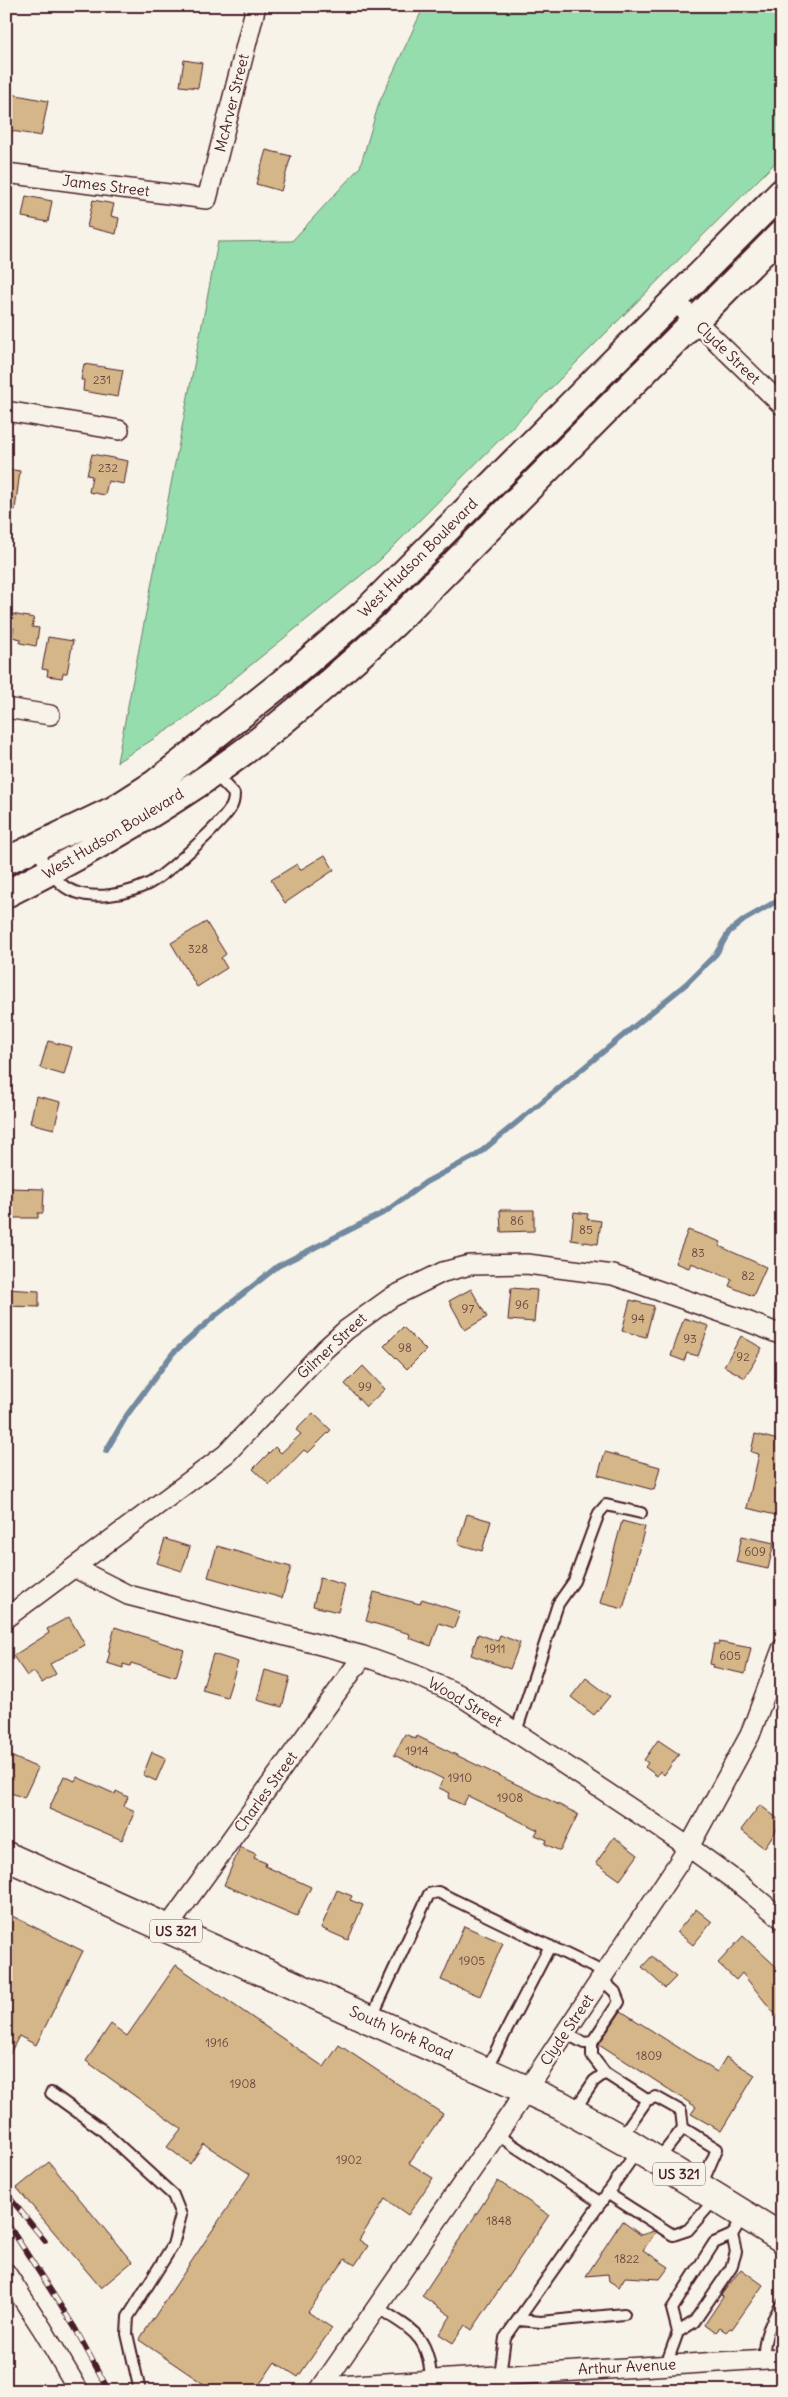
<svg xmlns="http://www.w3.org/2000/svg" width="788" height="2397" font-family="Delius,sans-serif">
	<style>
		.green { fill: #95ddac; stroke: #707e6c }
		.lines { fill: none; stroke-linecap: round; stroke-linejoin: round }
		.stream { stroke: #72899f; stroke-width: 5.5 }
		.building { fill: #d4b688; stroke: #4a1f2b }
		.service-casing { stroke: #4a1f2b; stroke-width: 14 }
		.minor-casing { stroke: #4a1f2b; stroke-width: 22 }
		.secondary-casing { stroke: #4a1f2b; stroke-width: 30 }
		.primary-casing { stroke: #4a1f2b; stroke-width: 31 }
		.service { stroke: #f7f3e8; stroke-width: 10 }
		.minor { stroke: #f7f3e8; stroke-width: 19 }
		.secondary { stroke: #f7f3e8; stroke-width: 26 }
		.primary { stroke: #f7f3e8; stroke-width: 28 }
		.rail-casing { stroke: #4a1f2b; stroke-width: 5.5 }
		.rail { stroke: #f7f3e8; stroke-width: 4; stroke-dasharray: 11; stroke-linecap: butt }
		.labels { text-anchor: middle; stroke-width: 4; stroke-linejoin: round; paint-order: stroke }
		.number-label { font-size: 12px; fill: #6c4542 }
		.shield { fill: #f7f3e8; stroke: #7e5f64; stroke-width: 1 }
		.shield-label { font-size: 14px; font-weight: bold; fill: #4a1f2b }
		.street-label { font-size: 15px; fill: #4a1f2b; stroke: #f7f3e8 }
	</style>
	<rect width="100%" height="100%" fill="#f7f3e8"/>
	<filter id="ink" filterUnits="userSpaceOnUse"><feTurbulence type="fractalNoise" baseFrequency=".02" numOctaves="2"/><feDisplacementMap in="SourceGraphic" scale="10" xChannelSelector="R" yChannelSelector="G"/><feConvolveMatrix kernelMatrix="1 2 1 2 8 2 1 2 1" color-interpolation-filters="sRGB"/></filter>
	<g filter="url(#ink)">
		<path class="green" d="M424,6H782V156L380,560L182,721L117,762L218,242L292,241L360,167L379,103Z"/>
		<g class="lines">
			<path class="stream" d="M106,1451L127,1415L173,1353L216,1315L278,1266L385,1212L426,1182L477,1155L686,984L716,954L729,932L744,920L782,898"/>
		</g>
		<path class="building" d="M184,60L202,63L198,88L180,86Z
			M6,93L48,101L41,136L6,130Z
			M266,150L291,156L281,191L256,184Z
			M26,196L52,201L48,222L22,217Z
			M93,200L114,204L111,216L119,218L116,234L87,227Z
			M84,364L123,370L118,397L83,391L84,380H81Z
			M92,454L128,461L124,484L108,481L105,495L89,492L92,476L87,475Z
			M6,469L20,471L15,510L6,509Z
			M6,613L34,618L32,627L39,628L36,646L20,643L21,639L12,637L14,628L6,627Z
			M48,637L73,641L67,673H63L62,678L47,676L48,670L42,669Z
			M325,855L334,870L285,903L271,880L297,864L300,870Z
			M206,922L226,954L221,958L227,968L197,987L171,943Z
			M48,1041L72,1047L64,1075L40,1068Z
			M36,1096L61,1102L54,1129L30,1123Z
			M9,1188L44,1189L43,1213H38V1218H8Z
			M500,1210H534V1231L501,1232Z
			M574,1212L588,1214L587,1219L601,1221L598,1244L571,1240Z
			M688,1230L721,1242L719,1246L766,1267L753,1296L729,1286L732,1279L691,1263L689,1268L675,1263Z
			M511,1288L537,1290L534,1322L508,1320Z
			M6,1289L39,1291V1307L6,1306Z
			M471,1289L487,1317L465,1330L449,1301Z
			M630,1300L654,1306L646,1337L622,1331Z
			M684,1318L709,1326L698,1356L687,1353L684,1361L671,1356Z
			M403,1327L426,1350L407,1369L384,1346Z
			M741,1336L762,1348L745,1378L724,1366Z
			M363,1366L385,1389L366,1407L345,1384Z
			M313,1413L331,1430L308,1453L304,1450L270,1485L253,1469L275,1447L281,1453L301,1434L296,1430Z
			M755,1434L782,1441V1503L779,1516L747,1508L759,1454L751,1452Z
			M605,1452L660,1467L654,1490L598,1475Z
			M467,1514L491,1521L482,1551L458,1544Z
			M622,1521L645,1527L623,1609L600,1603Z
			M742,1536L774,1543L768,1569L736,1562Z
			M165,1539L190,1547L182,1571L157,1563Z
			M217,1546L291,1567L282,1598L208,1577Z
			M320,1578L345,1585L338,1612L313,1606Z
			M374,1592L420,1604L422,1599L460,1612L454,1628L439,1623L431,1646L409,1638L410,1634L366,1621Z
			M69,1617L85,1645L50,1664L56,1674L42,1683L34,1672L27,1676L13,1656L49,1633L47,1629Z
			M115,1627L184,1650L176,1677L131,1663L130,1666L123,1664V1668L107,1663L110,1652H108Z
			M478,1634L498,1641L500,1635L520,1643L510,1669L471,1655Z
			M719,1642L751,1648L745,1674L713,1667L714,1665L710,1664L714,1644H719Z
			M213,1654L238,1662L227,1697L202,1690Z
			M265,1670L290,1677L282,1707L257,1700Z
			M586,1678L610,1696L594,1715L571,1697Z
			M405,1734L416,1739L417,1736L578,1814L560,1851L545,1844L547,1840L535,1835L538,1830L468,1796L463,1805L448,1798L450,1793L439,1788L443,1779L394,1755Z
			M658,1740L679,1754L664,1775L660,1771L657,1776L645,1767L648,1763L644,1760Z
			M152,1752L166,1758L156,1781L143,1775Z
			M13,1757L38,1768L24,1798L6,1791V1771Z
			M64,1776L75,1781L77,1777L115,1794L116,1791L128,1797L124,1806L135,1811L122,1840L49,1809Z
			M760,1805L782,1822L764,1848L741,1830Z
			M614,1837L638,1855L620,1880L596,1863Z
			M240,1847L256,1854L254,1858L266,1863L265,1866L311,1887L297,1916L224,1885Z
			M337,1890L352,1896L350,1900L363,1905L348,1940L321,1928Z
			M696,1909L712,1922L693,1945L677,1932Z
			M6,1913L83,1951L36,2045L19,2036L6,2061Z
			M464,1926L503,1943L480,1996L441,1980Z
			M743,1936L782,1972V2023L742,1973L736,1980L718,1963Z
			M652,1956L676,1977L665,1988L642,1967Z
			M176,1965L324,2067L339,2045L443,2114L409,2163L433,2178L408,2215L385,2199L359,2240L368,2246L355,2265L345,2259L308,2312L332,2328L298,2377L275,2362L255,2391H214L139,2340L250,2174L204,2144L190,2164L167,2147L181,2129L86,2061L111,2024L127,2036Z
			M621,2011L717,2072L726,2057L755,2075L721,2131L691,2114L696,2107L599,2044Z
			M49,2162L132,2262L101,2288L17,2188Z
			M498,2181L549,2215L472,2330L465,2325L453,2343L439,2334L451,2316L422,2296Z
			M622,2221L641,2235L654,2231L656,2232L643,2250L669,2267L660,2279L625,2277L619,2287L609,2281L608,2274L586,2276Z
			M741,2269L763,2285L732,2329L730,2328L726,2332L720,2328L716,2332L705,2324L723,2297L721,2295Z"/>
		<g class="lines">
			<g class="service-casing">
				<path id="service" d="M35,848C45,863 56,886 75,892C96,900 126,894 146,885C163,878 220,825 230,809C233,805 234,799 234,794L214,773
					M516,1732L558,1604L574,1581L599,1513L606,1505L641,1513
					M371,2019L429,1894L438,1892L605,1973
					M565,2033L584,2043L592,2042L619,2002L615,1992L601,1979
					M592,2042V2056L605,2073
					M486,2070L550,1946
					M51,2093L101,2129L173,2195L181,2215L173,2245L128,2317L127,2334L140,2391
					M574,2111L594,2081L605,2073L647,2100
					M496,2134L601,2203
					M621,2137L647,2100L656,2097L681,2111L683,2128
					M658,2160L683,2128L717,2149L701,2186
					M607,2193L673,2235L688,2230L716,2198
					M377,2307C411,2330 429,2334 431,2380
					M519,2320L541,2322L624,2314
					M678,2332L694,2322L731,2268L736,2252L732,2235
					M764,2359C763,2337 770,2323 782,2304
					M666,2365L678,2332L672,2309L714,2243L732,2235L744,2215
					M500,2375L505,2338L638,2150"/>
			</g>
			<g class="minor-casing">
				<path id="minor" d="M6,173L207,199L256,6
					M675,301L782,405
					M6,411L119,430
					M6,708L50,715
					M75,1568L128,1595L363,1656L416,1675L458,1694L689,1847L737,1882L782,1919
					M6,1618L226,1454L325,1349L346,1330L392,1297L443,1272L470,1265L527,1264L613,1275L744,1320L782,1335
					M168,1927L363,1656
					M6,2273L43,2330L79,2391
					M322,2387L782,2358
					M319,2391L527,2090L689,1847L750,1735L782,1649"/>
			</g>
			<g class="secondary-casing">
				<path id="secondary" d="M6,861L115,809L154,784L293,674L363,614L782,192
					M6,894C98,848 190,795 271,731C313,697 354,661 394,624L782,233"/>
			</g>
			<g class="primary-casing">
				<path id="primary" d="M6,1856L560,2105L628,2143L782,2238"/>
			</g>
			<use href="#service" class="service"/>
			<use href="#minor" class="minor"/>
			<use href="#secondary" class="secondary"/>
			<use href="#primary" class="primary"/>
			<g class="rail-casing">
				<path id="rail" d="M6,2193L45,2241
					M6,2221L75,2328L109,2391"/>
			</g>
			<use href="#rail" class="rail"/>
		</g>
	</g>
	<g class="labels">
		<g class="number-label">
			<text x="102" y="384">231</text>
			<text x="108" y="472">232</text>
			<text x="198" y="953">328</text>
			<text x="517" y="1225">86</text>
			<text x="586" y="1234">85</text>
			<text x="698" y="1257">83</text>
			<text x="748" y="1280">82</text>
			<text x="522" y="1309">96</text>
			<text x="468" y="1313">97</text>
			<text x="638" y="1323">94</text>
			<text x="690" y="1343">93</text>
			<text x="405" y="1352">98</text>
			<text x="743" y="1361">92</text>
			<text x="365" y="1391">99</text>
			<text x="755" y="1556">609</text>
			<text x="495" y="1653">1911</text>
			<text x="730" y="1660">605</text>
			<text x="417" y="1755">1914</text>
			<text x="460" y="1782">1910</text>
			<text x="510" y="1802">1908</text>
			<text x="472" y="1965">1905</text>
			<text x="217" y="2047">1916</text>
			<text x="649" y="2060">1809</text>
			<text x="243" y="2088">1908</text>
			<text x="349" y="2164">1902</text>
			<text x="499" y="2225">1848</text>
			<text x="627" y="2263">1822</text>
		</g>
		<g class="shield">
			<rect x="150" y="1919.5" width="52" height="23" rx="4"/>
			<rect x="653" y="2162.5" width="52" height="23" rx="4"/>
		</g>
		<g class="shield-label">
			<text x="176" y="1936">US 321</text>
			<text x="679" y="2179">US 321</text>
		</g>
		<g class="street-label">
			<text transform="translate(232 103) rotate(-76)" y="5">McArver Street</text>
			<text transform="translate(106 186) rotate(7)" y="5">James Street</text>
			<text transform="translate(728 353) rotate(44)" y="5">Clyde Street</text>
			<text transform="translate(418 558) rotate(-45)" y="5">West Hudson Boulevard</text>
			<text transform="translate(113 834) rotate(-31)" y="5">West Hudson Boulevard</text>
			<text transform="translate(332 1346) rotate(-43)" y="5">Gilmer Street</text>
			<text transform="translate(465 1702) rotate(30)" y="5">Wood Street</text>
			<text transform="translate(266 1792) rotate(-54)" y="5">Charles Street</text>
			<text transform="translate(567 2030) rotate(-56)" y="5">Clyde Street</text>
			<text transform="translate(401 2033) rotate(24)" y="5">South York Road</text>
			<text transform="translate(627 2367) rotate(-3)" y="5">Arthur Avenue</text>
		</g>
	</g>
	<rect width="788" height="2397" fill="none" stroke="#f7f3e8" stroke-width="25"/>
	<rect x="12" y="12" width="763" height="2372" fill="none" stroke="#4a1f2b" stroke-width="2" filter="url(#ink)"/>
</svg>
